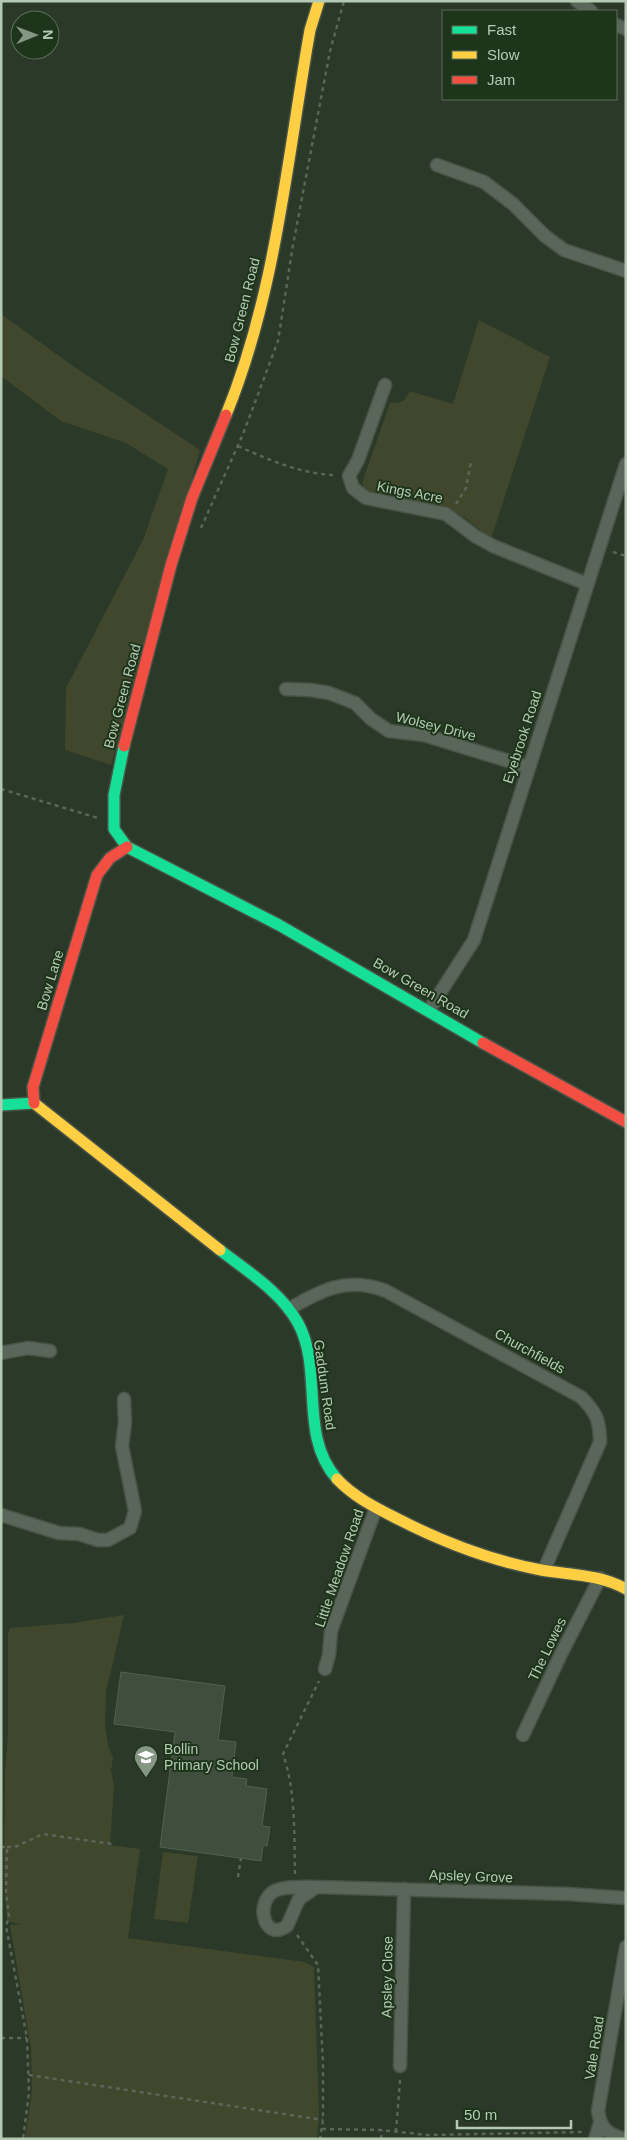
<svg xmlns="http://www.w3.org/2000/svg" width="627" height="2140" font-family="Helvetica,sans-serif">
	<style>
		.green { fill: #41472c }
		.building { fill: #404e3e; stroke: #526050 }
		.lines { fill: none; stroke-linecap: round; stroke-linejoin: round }
		.street-casing { stroke: #485347; stroke-width: 15 }
		.fast-casing { stroke: #485347; stroke-width: 14 }
		.slow-casing { stroke: #485347; stroke-width: 14 }
		.jam-casing { stroke: #485347; stroke-width: 14 }
		.path { stroke: #5a6658; stroke-width: 2.5; stroke-dasharray: 4 4; stroke-linecap: butt }
		.street { stroke: #5a6659; stroke-width: 12 }
		.fast { stroke: #16e098; stroke-width: 11 }
		.slow { stroke: #ffcf43; stroke-width: 11 }
		.jam { stroke: #f24e42; stroke-width: 11 }
		.labels { text-anchor: middle; stroke-width: 4; stroke-linejoin: round; paint-order: stroke }
		.street-label { font-size: 14px; fill: #b4cab2; stroke: #1e341b }
		.poi-label { font-size: 14px; fill: #b4cab2; stroke: #1e341b; text-anchor: start }
	</style>
	<rect width="100%" height="100%" fill="#2b3928"/>
	<path class="green" d="M1,314L73,366L200,450L111,765L65,750L66,688L143,540L168,469L126,443L61,421L1,376Z
		M479,320L550,357L491,539L467,519L455,512L373,495L366,491L362,483L390,403C401,403 406,402 409,391L453,404Z
		M124,1615L106,1692L105,1726L108,1745L113,1758L111,1770L114,1786L110,1845L140,1849L128,1938L304,1962L314,1967L319,2114L317,2139H25L32,2092L31,2048L10,1925L21,1924L7,1921L4,1876L5,1772L8,1735V1634L10,1628L73,1623Z
		M163,1852L198,1856L188,1923L154,1919Z"/>
	<path class="building" d="M121,1672L225,1686L218,1740L236,1742L232,1777L247,1779L246,1786L267,1789L262,1826L270,1827L267,1846L263,1845L261,1861L160,1847L175,1732L114,1724Z"/>
	<g class="lines">
		<g class="street-casing">
			<path id="street" d="M577,1L591,11
				M616,25L626,29
				M437,165L484,182L513,204L545,236L564,250L626,271
				M385,385L358,460L349,476L353,488L366,498L446,514L475,536L493,546L587,584
				M286,689L311,690L329,693L355,703L371,719L389,731L424,735L528,767
				M429,1010L474,940L626,464
				M289,1309C321,1290 348,1276 386,1291L581,1397C596,1412 600,1420 600,1442L544,1570
				M1,1353L28,1348L50,1351
				M1,1515L59,1533L79,1534L98,1540H108L130,1528L135,1511L122,1446L125,1423L124,1399
				M325,1669L329,1655L331,1631L376,1508
				M523,1735L561,1654L600,1578
				M316,1887L299,1899L287,1926C262,1944 253,1895 280,1889C291,1886 304,1887 316,1887L568,1894L626,1898
				M400,2066L404,1889
				M595,2139L600,2123
				M625,2139C607,2134 601,2129 598,2111L626,1947"/>
		</g>
		<g class="fast-casing">
			<path id="fast" d="M124,746L114,795V829L127,847L279,925L483,1043
				M1,1105L34,1103
				M220,1250C247,1271 281,1292 298,1323C324,1371 298,1435 337,1479"/>
		</g>
		<g class="slow-casing">
			<path id="slow" d="M226,415C276,293 287,159 310,30L319,1
				M34,1103L220,1250
				M337,1479C353,1496 374,1507 394,1517C442,1542 488,1560 541,1570C570,1575 599,1574 626,1589"/>
		</g>
		<g class="jam-casing">
			<path id="jam" d="M124,746L171,565L192,498L226,415
				M483,1043L626,1122
				M34,1103L33,1087L97,875L110,858L127,847"/>
		</g>
		<path class="path" d="M238,446C269,460 301,474 335,475
			M456,504L466,488L471,462
			M201,528L243,434L278,341L293,245L330,51L344,1
			M613,552L626,556
			M1,789L98,818
			M1,1847H7L6,1891L9,1917L6,1926L27,2038L29,2093L23,2139
			M7,1847H15L43,1834L112,1844
			M295,1874C294,1835 296,1792 283,1754L319,1681
			M238,1877L241,1858
			M297,1935L318,1965L323,2064V2120L320,2139
			M1,2038H27
			M29,2075L323,2120
			M322,2129L382,2130L427,2135L583,2132
			M396,2132L400,2080
			M381,2139L382,2130"/>
		<use href="#street" class="street"/>
		<use href="#fast" class="fast"/>
		<use href="#slow" class="slow"/>
		<use href="#jam" class="jam"/>
	</g>
	<defs>
		<g id="school-pin" transform="scale(1.25)"><path d="M0 17L-7.5 6A9.5 9.5 0 1 1 7.5 6Z" fill="#849782" stroke="#1e341b"/><path d="M0-5L7-2L0 1L-7-2ZM-4 1L0 2.5L4 1V4Q0 6-4 4Z" fill="#fff"/></g>
	</defs>
	<g fill-rule="evenodd">
		<use href="#school-pin" x="146" y="1757"/>
	</g>
	<g class="labels">
		<g class="street-label">
			<text transform="translate(242 310) rotate(-76)" y="5">Bow Green Road</text>
			<text transform="translate(410 492) rotate(11)" y="5">Kings Acre</text>
			<text transform="translate(122 696) rotate(-75)" y="5">Bow Green Road</text>
			<text transform="translate(436 726) rotate(14)" y="5">Wolsey Drive</text>
			<text transform="translate(522 737) rotate(-72)" y="5">Eyebrook Road</text>
			<text transform="translate(50 980) rotate(-73)" y="5">Bow Lane</text>
			<text transform="translate(421 988) rotate(30)" y="5">Bow Green Road</text>
			<text transform="translate(530 1351) rotate(29)" y="5">Churchfields</text>
			<text transform="translate(325 1385) rotate(82)" y="5">Gaddum Road</text>
			<text transform="translate(339 1568) rotate(-71)" y="5">Little Meadow Road</text>
			<text transform="translate(547 1649) rotate(-64)" y="5">The Lowes</text>
			<text transform="translate(471 1876) rotate(2)" y="5">Apsley Grove</text>
			<text transform="translate(387 1977) rotate(-89)" y="5">Apsley Close</text>
			<text transform="translate(594 2048) rotate(-81)" y="5">Vale Road</text>
		</g>
		<g class="poi-label">
			<text x="164" y="1754">Bollin<tspan x="164" dy="16">Primary School</tspan></text>
		</g>
	</g>
	<rect width="627" height="2140" fill="none" stroke="#b4cab2" stroke-width="5"/>
	<rect x="442" y="10" width="175" height="90" fill="#1e341b" stroke="#5a7057"/>
	<rect x="452" y="26" width="25" height="8" fill="#16e098" stroke="#5a7057"/>
	<text x="487" y="35" font-size="15" fill="#b4cab2">Fast</text>
	<rect x="452" y="51" width="25" height="8" fill="#ffcf43" stroke="#5a7057"/>
	<text x="487" y="60" font-size="15" fill="#b4cab2">Slow</text>
	<rect x="452" y="76" width="25" height="8" fill="#f24e42" stroke="#5a7057"/>
	<text x="487" y="85" font-size="15" fill="#b4cab2">Jam</text>
	<g transform="translate(35 35) rotate(89)"><circle r="24" fill="#1e341b" stroke="#5a7057"/>
	<path d="M0-4L9 19L0 12L-9 19Z" fill="#849782"/>
	<text y="-8" font-size="14" font-weight="bold" text-anchor="middle" fill="#b4cab2">N</text>
	</g>
	<path d="M457 2120v8h114v-8" fill="none" stroke="#b4cab2" stroke-width="2.5"/>
	<text x="464" y="2120" font-size="15" fill="#b4cab2" stroke="#1e341b" stroke-width="4" paint-order="stroke">50 m</text>
</svg>
